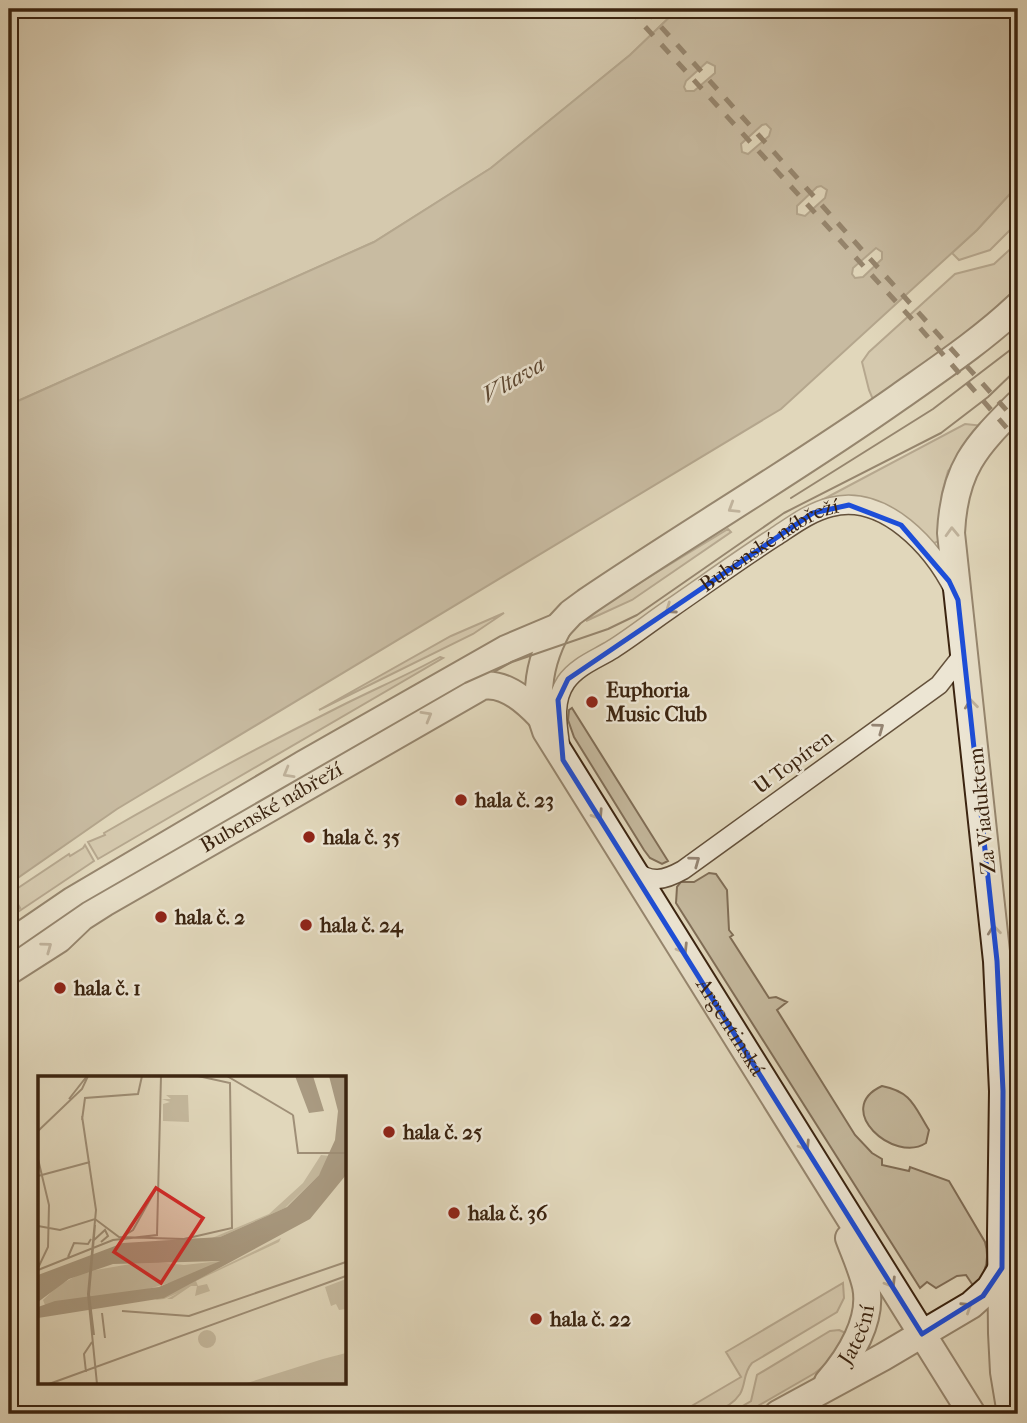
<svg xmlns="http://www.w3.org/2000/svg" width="1027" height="1423" font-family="'IM FELL French Canon',serif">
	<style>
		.green { fill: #c5b99e; stroke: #806e57; stroke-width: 2 }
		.water { fill: #a99a81; stroke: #7d6b54; stroke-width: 2; fill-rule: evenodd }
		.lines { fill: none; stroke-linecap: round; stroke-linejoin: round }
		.street-casing { stroke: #64513b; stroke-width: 21 }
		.secondary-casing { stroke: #3b2410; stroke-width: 30 }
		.street { stroke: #ece5d3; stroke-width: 18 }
		.secondary { stroke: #ece5d3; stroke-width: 26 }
		.tram { stroke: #3b2410; stroke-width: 2 }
		.rail { stroke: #3b2410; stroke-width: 5; stroke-dasharray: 12 12; stroke-linecap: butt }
		.oneway { stroke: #948472 }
		.marked { fill: none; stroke: #1d4ed8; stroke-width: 5; stroke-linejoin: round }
		.poi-dot { fill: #8f2418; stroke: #ece5d3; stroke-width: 2.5 }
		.labels { text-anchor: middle; stroke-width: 5; stroke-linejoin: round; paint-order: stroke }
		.street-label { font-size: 21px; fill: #3b2410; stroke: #ece5d3 }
		.poi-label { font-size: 21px; font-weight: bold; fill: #3b2410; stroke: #ece5d3; text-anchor: start }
		.water-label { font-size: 23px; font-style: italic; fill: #5c4732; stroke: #ece5d3 }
		.inset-road { fill: none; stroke: #9f8f77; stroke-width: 2 }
		.view { fill: #d62828; fill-opacity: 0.15; stroke: #d62828; stroke-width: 3.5 }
		.inset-edge { fill: none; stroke: #3b2410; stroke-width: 3.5 }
	</style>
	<rect width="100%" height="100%" fill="#e1d7bb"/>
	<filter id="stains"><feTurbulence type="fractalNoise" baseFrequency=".00286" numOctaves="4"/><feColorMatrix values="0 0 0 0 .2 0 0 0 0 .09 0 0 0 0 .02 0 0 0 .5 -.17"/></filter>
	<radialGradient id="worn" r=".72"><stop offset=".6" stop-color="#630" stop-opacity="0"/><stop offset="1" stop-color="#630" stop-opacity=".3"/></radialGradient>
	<path class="green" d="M9,9H678L630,55L491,168L374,242L9,405Z
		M1018,185V222L990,250L959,260L952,253L977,230Z
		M1018,242V287L964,337L874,402L869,390L862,362L869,352L955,274L994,264Z
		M965,424L984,426L948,471L942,493L939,541L932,544L853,498L822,500Z
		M728,529L731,532L632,600L586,621L608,602Z
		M504,613L473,634L319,710L451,636Z
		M440,657L443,658L98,859L88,842L105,835L104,833C180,789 257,748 335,709C370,691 406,676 440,657Z
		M572,708L668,861L662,864L650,858L644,850L574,737L568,720L569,710Z
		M85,845L94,861L9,918V915L20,908L16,901L9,906V894L69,854L70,856L83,848Z
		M709,873L716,874L727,890L729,930L733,935L730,937L769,998L776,997L787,1002L777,1010L855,1135L872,1153L882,1159V1165L909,1171L910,1167L949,1181L985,1242C990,1259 986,1274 974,1287L966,1275L957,1276L936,1288L927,1282L920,1288L676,903L677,887L681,882H694Z
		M882,1086C912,1092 914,1106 929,1130L926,1143C894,1164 832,1109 882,1086Z
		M843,1283L844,1298L837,1312L752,1363C743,1373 746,1384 740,1394C726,1415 699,1414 678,1414L741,1377L726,1352Z
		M839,1330L850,1335L836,1356L815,1373L744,1414H729L751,1401L757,1375L830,1331Z"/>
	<path class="water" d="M678,9H1018V185L977,230L781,409L117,809L9,884V405L374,242L491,168L630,55ZM707,62L715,66V73L694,91H686L684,87L686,81ZM766,124L771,129L769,136L748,154L742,152L741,144L762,125ZM821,186L827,190L825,198L805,216L797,214V206L817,187ZM876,248L882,252V259L863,277L855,278L852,274L853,268Z"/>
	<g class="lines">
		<g class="street-casing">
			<g id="street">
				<path id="s1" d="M560,744C557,723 553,701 566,682C577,666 597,659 613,649C632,637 651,622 670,609C705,585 739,560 775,537C792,526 810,512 831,507C884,493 933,548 954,590"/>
				<path d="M634,870C651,884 665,880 683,870L939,685L965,652"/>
			</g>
		</g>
		<g class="secondary-casing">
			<g id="secondary">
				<path id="s2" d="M558,627C540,660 532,695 546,731L972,1414"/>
				<path d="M9,944L72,901L304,764L506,649L558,627L571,613L586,602C689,532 797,469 899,397C940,368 982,340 1018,306"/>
				<path id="s3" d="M9,971L59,939L82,917L104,903L482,686C504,682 526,701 540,716"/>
				<path id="s4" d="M828,1382C850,1357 873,1320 866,1286C862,1269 855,1254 849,1238"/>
				<path d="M778,1414L883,1357L971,1305L990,1288L1002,1268"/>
				<path d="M1011,1414L1004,1372L1002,1333L1001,1235L1003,1091L997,961L951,533C954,469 975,447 1018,404"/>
			</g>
		</g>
		<use href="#street" class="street"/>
		<use href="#secondary" class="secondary"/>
		<path class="tram" d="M791,498L933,409L1018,344
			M9,954L83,903L465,683L512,662L608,629L637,615L784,513L941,433L988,397L1018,368"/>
		<path class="rail" d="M629,9L920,328L1018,441
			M645,9L1018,423"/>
	</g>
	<defs><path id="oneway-chevron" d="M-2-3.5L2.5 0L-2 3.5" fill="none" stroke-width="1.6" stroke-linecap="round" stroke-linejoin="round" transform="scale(1.75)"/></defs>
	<g class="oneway">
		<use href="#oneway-chevron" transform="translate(733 508) rotate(148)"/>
		<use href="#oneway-chevron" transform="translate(952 532) rotate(-92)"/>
		<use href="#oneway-chevron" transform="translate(670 609) rotate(145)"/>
		<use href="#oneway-chevron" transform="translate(971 704) rotate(-96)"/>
		<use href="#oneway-chevron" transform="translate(427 716) rotate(-30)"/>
		<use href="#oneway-chevron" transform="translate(879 728) rotate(-36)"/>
		<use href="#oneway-chevron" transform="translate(288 773) rotate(150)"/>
		<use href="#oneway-chevron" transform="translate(598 815) rotate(57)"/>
		<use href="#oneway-chevron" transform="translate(695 861) rotate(-36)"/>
		<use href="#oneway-chevron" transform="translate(994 930) rotate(-96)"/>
		<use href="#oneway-chevron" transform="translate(47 947) rotate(-36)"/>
		<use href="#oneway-chevron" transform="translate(683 949) rotate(58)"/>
		<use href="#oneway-chevron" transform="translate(805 1146) rotate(58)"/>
		<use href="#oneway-chevron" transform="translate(891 1283) rotate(58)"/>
		<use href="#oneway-chevron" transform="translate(967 1307) rotate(-33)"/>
	</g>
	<path d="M0 0H1027V1423H0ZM849,505L901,525L949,581L958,600L997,961L1003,1091L1002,1268L983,1296L922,1334L563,760L558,700L568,679L813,513Z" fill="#e1d7bb" fill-opacity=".55" fill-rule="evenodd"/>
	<path class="marked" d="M849,505L901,525L949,581L958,600L997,961L1003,1091L1002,1268L983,1296L922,1334L563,760L558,700L568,679L813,513Z"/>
	<g class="poi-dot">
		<circle cx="592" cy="702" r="7"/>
		<circle cx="461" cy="800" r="7"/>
		<circle cx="309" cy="837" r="7"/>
		<circle cx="161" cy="917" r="7"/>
		<circle cx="306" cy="925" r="7"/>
		<circle cx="60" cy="988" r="7"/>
		<circle cx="389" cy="1132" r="7"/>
		<circle cx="454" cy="1213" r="7"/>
		<circle cx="536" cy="1319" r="7"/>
	</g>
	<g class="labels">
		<g class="street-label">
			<text dy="7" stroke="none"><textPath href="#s1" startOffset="310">Bubenské nábřeží</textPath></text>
			<text transform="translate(793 762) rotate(-36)" y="7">U Topíren</text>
			<text dy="7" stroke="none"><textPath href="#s3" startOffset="310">Bubenské nábřeží</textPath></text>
			<text transform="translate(982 811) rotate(-96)" y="7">Za Viaduktem</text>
			<text dy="7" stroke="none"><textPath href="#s2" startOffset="457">Argentinská</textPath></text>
			<text dy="7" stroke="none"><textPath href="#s4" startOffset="56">Jateční</textPath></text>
		</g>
		<g class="poi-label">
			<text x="606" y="697">Euphoria<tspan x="606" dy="24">Music Club</tspan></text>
			<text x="475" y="807">hala č. 23</text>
			<text x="323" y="844">hala č. 35</text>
			<text x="175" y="924">hala č. 2</text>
			<text x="320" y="932">hala č. 24</text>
			<text x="74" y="995">hala č. 1</text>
			<text x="403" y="1139">hala č. 25</text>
			<text x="468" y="1220">hala č. 36</text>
			<text x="550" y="1326">hala č. 22</text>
		</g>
		<g class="water-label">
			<text transform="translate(513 379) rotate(-30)" y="8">Vltava</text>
		</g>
	</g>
	<g transform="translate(38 1076)">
		<rect width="308" height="308" fill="#e1d7bb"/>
		<path d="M128,19H150L151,46L125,45V28L132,26L124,23H133ZM283,79L292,80L281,99L247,132L182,161L154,166L118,164L174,162L231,138L265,107ZM243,162L241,166L158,205L160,210L169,208L172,215L157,220L159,210H153L134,223H129L140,217L126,223L117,224ZM110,185L146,189L182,185L148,202L100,216L7,229L5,224L21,209L46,196ZM308,203V233L301,234L298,228L293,230L287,211ZM160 263a9 9 0 1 1 18 0a9 9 0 1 1-18 0ZM308,277V308H206L285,283Z" fill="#c5b99e"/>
		<path d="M257,0H275L286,35L271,37ZM291,0H308V99L272,143L126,222L0,242V231L17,225L121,211L182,185L75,188L31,203L0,226V199L85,167L182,161L249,131L281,99L297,64L300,35Z" fill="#a99a81"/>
		<path class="inset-road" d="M189,0L255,39M31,23L49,0M255,39L260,77H308M44,40L58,134L50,218L59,308M44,44L47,22L100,18L104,0M0,55L44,13L50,0M0,83L11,129L10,171L0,192M0,100L52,86M0,150L22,154L57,143L81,161L146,163L194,152L192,7L160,0M87,159L95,154L119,111M56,164L67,154L70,160L63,166M30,181L36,167L50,168L53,163M0,194L75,164L119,159L123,0M84,235L151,240L308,186M64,237L67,262M56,259L51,218L57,149M48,296L46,278L54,266M11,308L308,200"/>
		<path class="view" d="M118,112L165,142L123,207L76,176Z"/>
		<rect width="308" height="308" class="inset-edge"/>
	</g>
	<rect width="1027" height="1423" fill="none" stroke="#e1d7bb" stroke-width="35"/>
	<rect x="10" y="10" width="1006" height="1402" fill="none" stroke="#3b2410" stroke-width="3.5"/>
	<rect x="18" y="18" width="992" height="1388" fill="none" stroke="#3b2410" stroke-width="2"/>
	<rect width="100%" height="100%" filter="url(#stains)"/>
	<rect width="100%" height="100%" fill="url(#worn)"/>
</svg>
